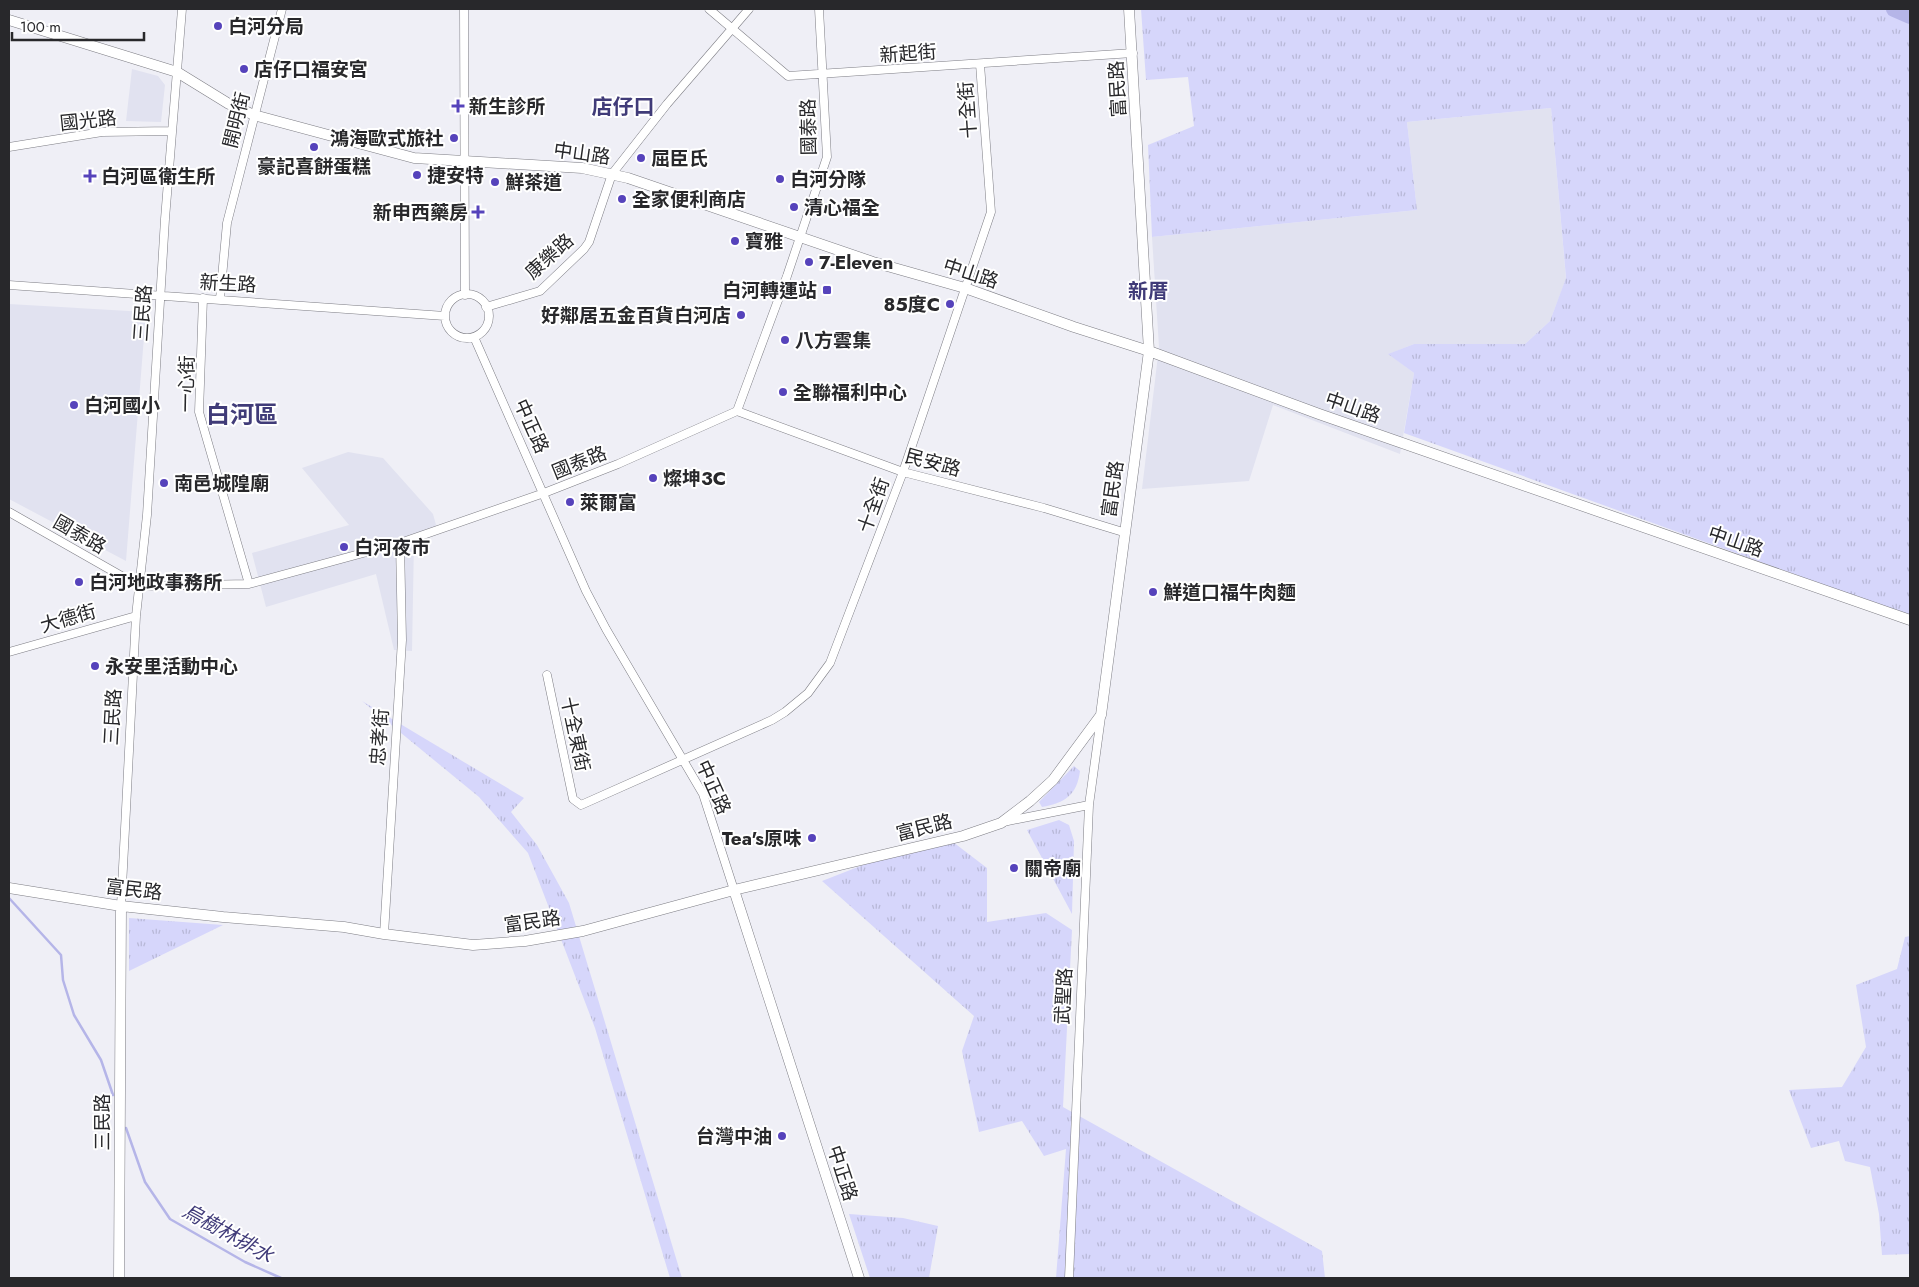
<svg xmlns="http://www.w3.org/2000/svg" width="1919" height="1287" font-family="Jost,'Noto Sans TC',sans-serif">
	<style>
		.built { fill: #e1e2f0 }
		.grass { fill: url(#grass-tufts) }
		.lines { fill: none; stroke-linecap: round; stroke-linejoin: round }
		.stream { stroke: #b5b5e8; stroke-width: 2.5 }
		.river { stroke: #b5b5e8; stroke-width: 16 }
		.street-casing { stroke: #7d7d84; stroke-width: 9 }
		.secondary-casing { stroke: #7d7d84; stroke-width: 11 }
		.street { stroke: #fff; stroke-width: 8 }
		.secondary { stroke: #fff; stroke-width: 10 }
		.poi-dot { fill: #5643bb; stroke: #fff; stroke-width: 2 }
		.labels { text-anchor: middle; stroke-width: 4; stroke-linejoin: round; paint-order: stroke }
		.poi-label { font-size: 19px; font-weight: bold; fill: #28282b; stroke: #fff; text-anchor: start }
		.street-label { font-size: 19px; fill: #28282b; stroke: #fff }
		.neighbourhood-label { font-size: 20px; font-weight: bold; fill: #403b78; stroke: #fff }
		.water-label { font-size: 20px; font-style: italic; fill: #403b79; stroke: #fff }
		.quarter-label { font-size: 21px; font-weight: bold; fill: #403b78; stroke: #fff }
		.district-label { font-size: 24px; font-weight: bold; fill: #403b78; stroke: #fff }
	</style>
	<defs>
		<pattern id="grass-tufts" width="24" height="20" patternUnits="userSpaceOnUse" patternTransform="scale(1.25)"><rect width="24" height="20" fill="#d6d6fb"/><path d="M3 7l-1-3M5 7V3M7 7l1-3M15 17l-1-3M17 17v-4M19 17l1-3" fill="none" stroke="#b8b8d7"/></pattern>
	</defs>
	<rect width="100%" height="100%" fill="#efeff6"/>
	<path class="built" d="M132,69L158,76L165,85L161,122L126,121Z
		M1551,108L1566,279L1550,321L1525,344H1414L1389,354L1414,373L1400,454L1273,405L1249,481L1142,489L1159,347L1152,237L1417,210L1407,122Z
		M9,304L146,312L126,561L9,499Z
		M348,452L383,458L433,514L438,532L414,541L412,651L394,650L376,574L266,607L252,553L349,525L302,468Z"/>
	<path class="grass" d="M1141,9H1910V616L1404,433L1414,373L1388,354L1414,344H1525L1550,321L1566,278L1551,108L1407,122L1417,210L1152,237L1148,145L1194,126L1188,77L1146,80Z
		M362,701L524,798L511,812L537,845L569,903L682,1278H670L595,1028L528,853L479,797Z
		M1074,766L1080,771C1077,795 1065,803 1042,807L1039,802Z
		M1059,820L1069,825L1074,841L1072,914L1027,830Z
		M953,842L987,868V922L1046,913L1072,930L1063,1107L1322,1251L1325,1278H1056L1066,1149L1044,1156L1022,1121L979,1132L962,1051L974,1016L822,881L899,851Z
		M129,918L223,925L129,971Z
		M1910,936V1254L1882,1255L1879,1214L1870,1167L1845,1161L1839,1141L1811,1148L1789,1090L1842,1087L1866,1047L1856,985L1897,969L1905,937Z
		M849,1214L903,1218L938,1226L929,1278H870Z"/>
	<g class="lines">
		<path class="stream" d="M9,898L61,955L63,980L74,1015L101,1060L113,1095
			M126,1128L145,1182L170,1219L245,1262L281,1278"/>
		<path class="river" d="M1894,9L1910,16"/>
		<g class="street-casing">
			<path id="street" d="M464,9L465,295
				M709,9L788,76L1133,53
				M9,147L102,132L172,131
				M9,285L445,316
				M445 316a22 22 0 1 1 44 0a22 22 0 1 1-44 0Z
				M203,298L199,412L249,584
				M220,299L227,223L282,9
				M486,307L540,291L584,249L589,242L612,174L667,104L749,9
				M474,337L586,591L606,629L703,794L734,890
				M737,411L903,472L1044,508L1123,532
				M9,512L139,586L249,584L400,543L544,493L618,464L737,411L787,276L827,157L819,9
				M9,652L136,616
				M547,675L573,799L581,805L772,720L785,712L808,693L830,663L903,472L991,212L980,64
				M1003,822L1089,805
				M121,906L136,616L147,515L165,219L182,9
				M384,934L402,640L400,543
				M1069,1278L1089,805L1101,717"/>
		</g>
		<g class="secondary-casing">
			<path id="secondary" d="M9,20L177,72L229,104L254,115L414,158L582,168L628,178L873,262L965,288L1074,327L1149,351L1319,414L1910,620
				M9,888L121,906L223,917L344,927L384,934L473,945L525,941L583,931L734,890L963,836L1001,823L1030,801L1053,780L1101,715L1149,351L1129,9
				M734,890L859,1278
				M119,1278L121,906"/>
		</g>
		<use href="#street" class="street"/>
		<use href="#secondary" class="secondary"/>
	</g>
	<g class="poi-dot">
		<circle cx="218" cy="26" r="5"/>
		<circle cx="244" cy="69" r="5"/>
		<path d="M455.5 98.5h5v5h5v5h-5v5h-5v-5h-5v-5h5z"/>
		<circle cx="454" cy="138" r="5"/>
		<circle cx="314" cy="147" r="5"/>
		<circle cx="641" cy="158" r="5"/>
		<circle cx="417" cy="175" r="5"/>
		<path d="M87.5 168.5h5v5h5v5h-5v5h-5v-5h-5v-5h5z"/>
		<circle cx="780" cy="179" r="5"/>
		<circle cx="495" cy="182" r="5"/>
		<circle cx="622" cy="199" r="5"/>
		<circle cx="794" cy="207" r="5"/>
		<path d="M475.5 204.5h5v5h5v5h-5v5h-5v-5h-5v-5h5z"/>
		<circle cx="735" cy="241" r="5"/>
		<circle cx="809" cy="262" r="5"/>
		<rect x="822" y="285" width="10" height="10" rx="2.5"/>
		<circle cx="950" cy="304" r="5"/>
		<circle cx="741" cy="315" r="5"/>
		<circle cx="785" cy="340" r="5"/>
		<circle cx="783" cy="392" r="5"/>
		<circle cx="74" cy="405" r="5"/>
		<circle cx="653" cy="478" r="5"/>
		<circle cx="164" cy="483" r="5"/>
		<circle cx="570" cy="502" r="5"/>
		<circle cx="344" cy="547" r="5"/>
		<circle cx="79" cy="582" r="5"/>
		<circle cx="1153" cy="592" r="5"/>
		<circle cx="95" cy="666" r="5"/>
		<circle cx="812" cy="838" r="5"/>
		<circle cx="1014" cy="868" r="5"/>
		<circle cx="782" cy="1136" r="5"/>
	</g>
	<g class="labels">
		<g class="poi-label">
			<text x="228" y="33">白河分局</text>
			<text x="254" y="76">店仔口福安宮</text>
			<text x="469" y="113">新生診所</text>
			<text x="444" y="145" text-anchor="end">鴻海歐式旅社</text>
			<text x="651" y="165">屈臣氏</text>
			<text x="314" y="173" text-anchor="middle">豪記喜餅蛋糕</text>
			<text x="427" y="182">捷安特</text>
			<text x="101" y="183">白河區衛生所</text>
			<text x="790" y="186">白河分隊</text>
			<text x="505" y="189">鮮茶道</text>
			<text x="632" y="206">全家便利商店</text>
			<text x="804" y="214">清心福全</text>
			<text x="468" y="219" text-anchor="end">新申西藥房</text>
			<text x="745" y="248">寶雅</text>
			<text x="819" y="269">7-Eleven</text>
			<text x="817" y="297" text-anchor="end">白河轉運站</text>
			<text x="940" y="311" text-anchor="end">85度C</text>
			<text x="731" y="322" text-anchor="end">好鄰居五金百貨白河店</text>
			<text x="795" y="347">八方雲集</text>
			<text x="793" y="399">全聯福利中心</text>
			<text x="84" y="412">白河國小</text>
			<text x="663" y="485">燦坤3C</text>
			<text x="174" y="490">南邑城隍廟</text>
			<text x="580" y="509">萊爾富</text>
			<text x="354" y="554">白河夜市</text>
			<text x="89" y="589">白河地政事務所</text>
			<text x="1163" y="599">鮮道口福牛肉麵</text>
			<text x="105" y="673">永安里活動中心</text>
			<text x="802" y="845" text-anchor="end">Tea's原味</text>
			<text x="1024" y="875">關帝廟</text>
			<text x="772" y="1143" text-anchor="end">台灣中油</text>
		</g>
		<g class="street-label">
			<text transform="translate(908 53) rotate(-4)" y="7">新起街</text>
			<text transform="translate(1117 89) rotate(-93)" y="7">富民路</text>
			<text transform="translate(967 110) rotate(-94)" y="7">十全街</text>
			<text transform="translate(88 120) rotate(-6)" y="7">國光路</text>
			<text transform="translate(236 120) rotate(-76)" y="7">開明街</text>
			<text transform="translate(808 127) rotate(-91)" y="7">國泰路</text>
			<text transform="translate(582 153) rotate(8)" y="7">中山路</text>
			<text transform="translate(549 256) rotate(-42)" y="7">康樂路</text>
			<text transform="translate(971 273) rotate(18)" y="7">中山路</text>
			<text transform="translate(228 283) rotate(3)" y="7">新生路</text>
			<text transform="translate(142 313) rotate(-86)" y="7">三民路</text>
			<text transform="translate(186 384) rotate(-89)" y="7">一心街</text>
			<text transform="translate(1353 407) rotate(19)" y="7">中山路</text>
			<text transform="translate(532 426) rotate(66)" y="7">中正路</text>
			<text transform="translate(579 462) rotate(-22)" y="7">國泰路</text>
			<text transform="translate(933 462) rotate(15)" y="7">民安路</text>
			<text transform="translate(1112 489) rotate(-82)" y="7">富民路</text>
			<text transform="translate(873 505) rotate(-70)" y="7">十全街</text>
			<text transform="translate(80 534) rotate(30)" y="7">國泰路</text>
			<text transform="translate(1736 541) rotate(19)" y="7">中山路</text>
			<text transform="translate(68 618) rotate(-16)" y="7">大德街</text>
			<text transform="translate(112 717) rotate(-87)" y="7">三民路</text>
			<text transform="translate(576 734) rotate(78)" y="7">十全東街</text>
			<text transform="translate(379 737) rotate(-86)" y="7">忠孝街</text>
			<text transform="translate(714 787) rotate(66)" y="7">中正路</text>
			<text transform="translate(924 827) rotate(-14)" y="7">富民路</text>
			<text transform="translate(134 889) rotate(7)" y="7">富民路</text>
			<text transform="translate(532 921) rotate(-8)" y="7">富民路</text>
			<text transform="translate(1063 996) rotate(-87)" y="7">武聖路</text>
			<text transform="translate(102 1122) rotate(-90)" y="7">三民路</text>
			<text transform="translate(843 1173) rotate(72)" y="7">中正路</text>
		</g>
		<g class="neighbourhood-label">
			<text x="1148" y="298">新厝</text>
		</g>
		<g class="water-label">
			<text transform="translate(228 1233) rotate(29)" y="7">烏樹林排水</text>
		</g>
		<g class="quarter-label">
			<text x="623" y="114">店仔口</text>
		</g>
		<g class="district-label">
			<text x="242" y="423">白河區</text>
		</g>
	</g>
	<rect width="1919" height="1287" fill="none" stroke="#28282b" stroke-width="20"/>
	<path d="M12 32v8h132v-8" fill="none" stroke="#28282b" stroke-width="2.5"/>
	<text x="20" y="32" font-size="15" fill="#28282b" stroke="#ffffff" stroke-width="4" paint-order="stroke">100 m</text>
</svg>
